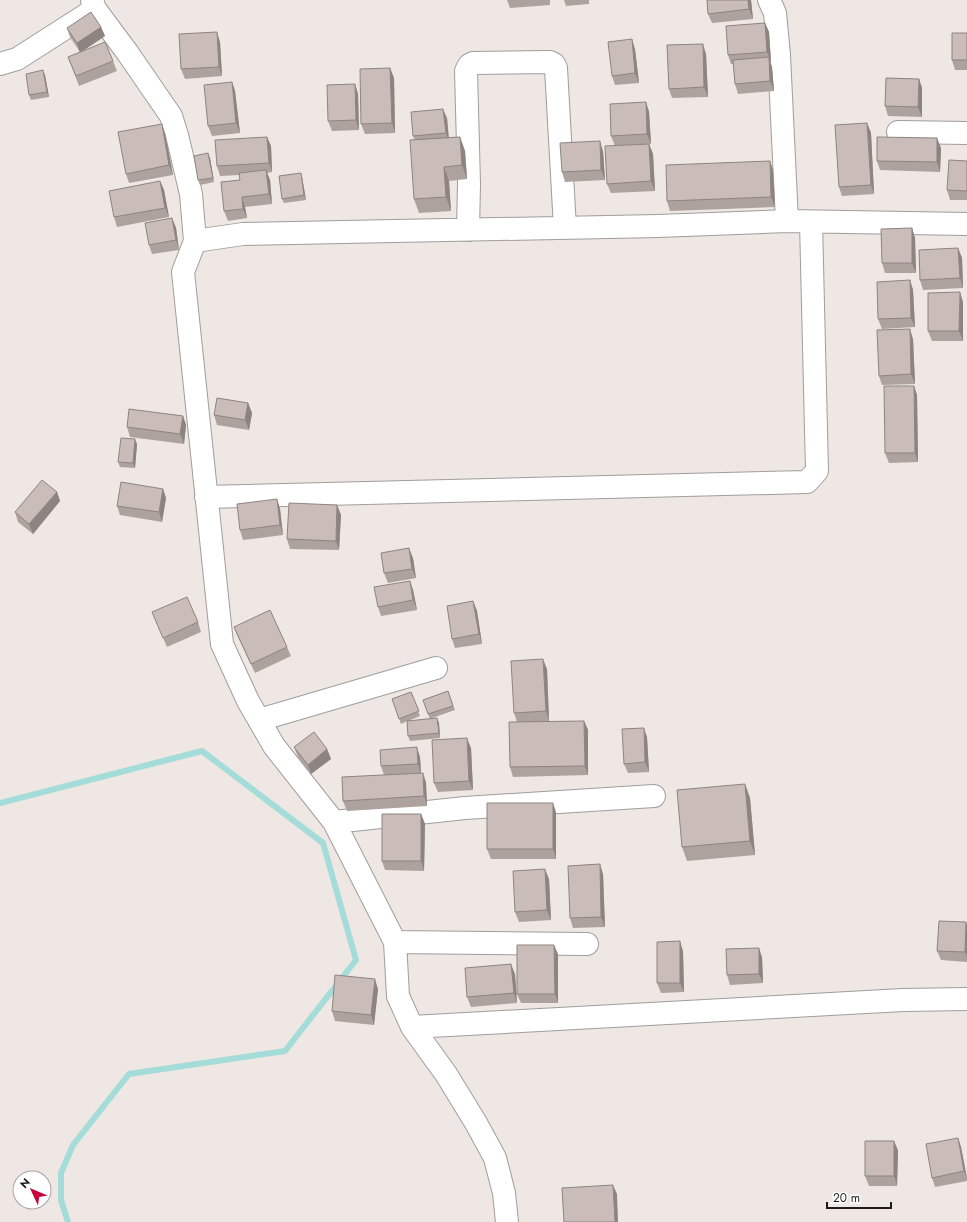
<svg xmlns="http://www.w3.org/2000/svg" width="967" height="1222" font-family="Jost,sans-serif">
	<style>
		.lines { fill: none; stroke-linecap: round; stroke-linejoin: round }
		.stream { stroke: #a3dcd8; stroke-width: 6 }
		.minor-casing { stroke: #9e9e9e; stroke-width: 24 }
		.minor { stroke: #fff; stroke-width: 22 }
		.wall { fill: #aea29f }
		.shaded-wall { fill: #8d8482 }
		.building { fill: #cabcb9; stroke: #8d8482 }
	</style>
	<rect width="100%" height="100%" fill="#eee7e3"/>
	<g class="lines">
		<path class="stream" d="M0,803L202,751L323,843L356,960L285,1051L129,1074L73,1145L61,1173V1200L68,1222"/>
		<g class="minor-casing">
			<path id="minor" d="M92,0L95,9L127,52L171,116L177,135L191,194L195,241
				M769,0L775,13L779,55L787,221
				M0,64L17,59L92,11
				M898,132L967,133
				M468,230L469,184L466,71L469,65L473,63L550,62L554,64L556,68L565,228
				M206,497L807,482L817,471L811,222
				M259,720L436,668
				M334,822L274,746L248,701L222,644L183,272L195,241L243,234L658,226L787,221L967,224
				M395,942L587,944
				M412,1027L903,1000L967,999
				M507,1222L504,1193L495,1158L476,1123L446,1074L412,1027L398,996L395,942L334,822L465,808L654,796"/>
		</g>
		<use href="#minor" class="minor"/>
	</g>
	<path class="wall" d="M507,0H550V5L510,8Z
		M564,0H589V4L566,6Z
		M707,0H751L753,19L712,23L708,14Z
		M765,23L769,32L771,62H770L772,67L774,91L738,94L735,84L733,64H731L728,55Z
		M101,27L105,36L82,51L113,61L117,71L79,86L68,57L80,52L70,37L67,28Z
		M967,33V70H955L952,60Z
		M220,42L222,76L185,79L181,69Z
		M635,49L639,83L615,85L612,76Z
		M706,54L708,97L672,98L669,89Z
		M390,68L394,78L395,133L365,134L361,124Z
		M45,75L49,97L31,100L29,95Z
		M919,79L922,88V117L888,116L885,106Z
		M232,82L235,91L240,133L212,136L208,126Z
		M355,84L358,94L359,130L332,131L328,121Z
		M646,102L649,112L651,144L615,146L611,136Z
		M447,118L449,138L460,137L465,151L467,179L449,181L451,211L419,213L414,199L415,140L413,136Z
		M867,123L871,133L874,194L842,196L839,187Z
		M165,133L173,175L129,183L126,174Z
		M267,137L271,146L272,172L267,173L270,180L272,204L245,207L247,218L228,221L224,211L240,180L239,175L220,176L217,166Z
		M649,144L653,154L655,191L611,193L607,184Z
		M941,148L940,172L880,170L877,161Z
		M603,151L605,180L565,182L562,172Z
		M210,158L214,182L200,185L198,180Z
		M770,161L773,170L775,207L670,211L667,201Z
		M967,161V200H950L947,190Z
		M302,177L306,200L284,203L282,199Z
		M160,181L164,190L169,217L117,227L114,217Z
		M172,218L176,228L179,250L152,254L149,245Z
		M912,228L915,238L916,273H885L882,263Z
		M958,248L962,258L963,288L923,290L920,280Z
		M910,280L913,290L915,327L882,329L878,319Z
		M963,302V341H932L928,331Z
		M913,339L915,384L882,385L879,376Z
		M914,386L917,395L918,462L889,463L885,453Z
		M248,403L252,413L249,430L217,425L214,415Z
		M183,416L186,425L184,444L130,437L127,427Z
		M137,444L135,468L120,467L118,462Z
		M163,489L166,498L162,522L120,515L117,506Z
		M57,492L60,501L33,534L18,522L15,512Z
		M277,499L280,509L283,535L243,540L240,530Z
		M337,505L341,515L339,550L290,549L287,539Z
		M413,558L416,578L388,583L384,573Z
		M410,581L413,590L417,610L381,616L378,607Z
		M473,601L477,611L482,644L455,648L452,639Z
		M152,612L198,622L201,632L167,647Z
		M234,627L287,647L291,656L255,673L238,637Z
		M547,669L549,721L522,722L584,721L588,730V775L513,777L510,767L517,722L514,713Z
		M448,691L455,710L432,718H437L439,723L440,738L410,741L408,736L407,721L401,724L392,699L411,692L420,716L408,721L430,719L423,700Z
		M647,737L649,772L628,773L624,764Z
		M294,747L327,749L331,759L311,774L298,757Z
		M471,748L473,790L438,792L434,783Z
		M420,757L421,773H423L426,783L427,806L347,811L343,801L384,775L381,766Z
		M745,784L750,798L755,855L687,861L682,847Z
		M556,812V859H491L487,849Z
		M421,814L425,824L424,871L385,870L382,861Z
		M603,874L605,927L573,928L570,918Z
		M549,879L551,920L519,922L515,912Z
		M967,924V962L941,960L937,951Z
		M683,951L684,992L661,993L657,983Z
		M558,954V1003H521L517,994Z
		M762,957L763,983L730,985L727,975Z
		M515,974L517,1003L471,1007L467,997Z
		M378,989L374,1025L335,1021L332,1011Z
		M958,1138L961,1147L967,1178V1181L935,1187L932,1178Z
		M898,1150L897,1186H869L865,1176Z"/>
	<path class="shaded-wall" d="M748,0H751L753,19L749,9Z
		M765,23L769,32L771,62L767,52Z
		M101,27L105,36L80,53L77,43Z
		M217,32L220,42L222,76L219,67Z
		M632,39L635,49L639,83L635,73Z
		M703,44L706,54L708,97L704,87Z
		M769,57L772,67L774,91L770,81Z
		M390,68L394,78L395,133L392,123Z
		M43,70L45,75L49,97L47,92Z
		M919,79L922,88V117L918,107Z
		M232,82L235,91L240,133L236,123Z
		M355,84L358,94L359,130L356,120Z
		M646,102L649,112L651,144L647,134Z
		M443,109L447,118L449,143L446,133Z
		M867,123L871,133L874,194L871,185Z
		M162,124L165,133L173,175L169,165Z
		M267,137L271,146L272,172L269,163Z
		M460,137L465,151L467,179L462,165Z
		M937,138L941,148L940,172L937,162Z
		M600,141L603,151L605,180L601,170Z
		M649,144L653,154L655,191L651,181Z
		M208,153L210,158L214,182L213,178Z
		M770,161L773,170L775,207L771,197Z
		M444,167L449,181L451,211L446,197Z
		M266,170L270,180L272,204L269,194Z
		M301,173L302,177L306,200L304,195Z
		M160,181L164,190L169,217L165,208Z
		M242,197L245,207L247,218L243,209Z
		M172,218L176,228L179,250L176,240Z
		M912,228L915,238L916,273L912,263Z
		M958,248L962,258L963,288L960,278Z
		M910,280L913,290L915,327L911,318Z
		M960,292L963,302V341L959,331Z
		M910,329L913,339L915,384L911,374Z
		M914,386L917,395L918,462L915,453Z
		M248,403L252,413L249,430L245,420Z
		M183,416L186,425L184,444L180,434Z
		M135,439L137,444L135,468L133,463Z
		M163,489L166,498L162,522L159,512Z
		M57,492L60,501L33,534L29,524Z
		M277,499L280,509L283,535L280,525Z
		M337,505L341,515L339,550L336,541Z
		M409,548L413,558L416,578L412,569Z
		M410,581L413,590L417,610L413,600Z
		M473,601L477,611L482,644L479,634Z
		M543,659L547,669L549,721L546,711Z
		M437,718L439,723L440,738L439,733Z
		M584,721L588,730V775L585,766Z
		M644,728L647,737L649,772L645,762Z
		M467,738L471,748L473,790L469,781Z
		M417,747L420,757L421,774L418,764Z
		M327,749L331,759L311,774L308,765Z
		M423,773L426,783L427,806L424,796Z
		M745,784L750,798L755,855L750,841Z
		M553,803L556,812V859L553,849Z
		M421,814L425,824L424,871L421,861Z
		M600,864L603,874L605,927L601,917Z
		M545,869L549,879L551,920L547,910Z
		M966,922L967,924V957L965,952Z
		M680,941L683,951L684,992L680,983Z
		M554,945L558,954V1003L555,994Z
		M759,948L762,957L763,983L759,974Z
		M511,964L515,974L517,1003L514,993Z
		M375,979L378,989L374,1025L371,1015Z
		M958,1138L961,1147L967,1179L964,1171Z
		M894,1141L898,1150L897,1186L894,1176Z
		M613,1185L617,1194L618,1222H615Z"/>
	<path class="building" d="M707,0H748L749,9L708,14Z
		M91,12L101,27L77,43L67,28Z
		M765,23L767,52L728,55L726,26Z
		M217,32L219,67L181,69L179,34Z
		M952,33H967V60H952Z
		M632,39L635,73L612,76L608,42Z
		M105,42L113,61L76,76L68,57Z
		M703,44L704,87L669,89L667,45Z
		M769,57L770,81L735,84L733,60Z
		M390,68L392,123L361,124L360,69Z
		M43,70L47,92L29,95L26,74Z
		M886,78L919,79L918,107L885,106Z
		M232,82L236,123L208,126L204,85Z
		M355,84L356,120L328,121L327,85Z
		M646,102L647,134L611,136L610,104Z
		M443,109L446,133L413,136L411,112Z
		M867,123L871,185L839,187L835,125Z
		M162,124L169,165L126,174L118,132Z
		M267,137L269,163L217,166L215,140Z
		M460,137L462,165L444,167L446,197L414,199L410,140Z
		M877,137L937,138V162L877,161Z
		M600,141L601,170L562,172L560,143Z
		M649,144L651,181L607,184L605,146Z
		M208,153L213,178L198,180L194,156Z
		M949,160L967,161V191L947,190Z
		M770,161L771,197L667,201L666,165Z
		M266,170L269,194L242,197L243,209L224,211L221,182L240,180L239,173Z
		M301,173L304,195L282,199L279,176Z
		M160,181L165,208L114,217L109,191Z
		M172,218L176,240L149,245L145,223Z
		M912,228V263H882L881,229Z
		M958,248L960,278L920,280L919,250Z
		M910,280L911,318L878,319L877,282Z
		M960,292L959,331H928V293Z
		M910,329L911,374L879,376L877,330Z
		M884,386H914L915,453H885Z
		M217,398L248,403L245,420L214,415Z
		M129,409L183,416L180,434L127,427Z
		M121,438L135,439L133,463L118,462Z
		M42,480L57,492L29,524L15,512Z
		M121,482L163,489L159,512L117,506Z
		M277,499L280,525L240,530L237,504Z
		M289,503L337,505L336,541L287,539Z
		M409,548L412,569L384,573L381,553Z
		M410,581L413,600L378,607L374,587Z
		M187,597L198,622L163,638L152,612Z
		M473,601L479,634L452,639L447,606Z
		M270,610L287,647L251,664L234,627Z
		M543,659L546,711L514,713L511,661Z
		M448,691L453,706L428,714L423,700Z
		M411,692L419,711L399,719L392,699Z
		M437,718L439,733L408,736L407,721Z
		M584,721L585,766L510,767L509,722Z
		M644,728L645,762L624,764L622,729Z
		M314,732L327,749L308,765L294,747Z
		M467,738L469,781L434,783L432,740Z
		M417,747L418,764L381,766L380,750Z
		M423,773L424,796L343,801L342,777Z
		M745,784L750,841L682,847L677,790Z
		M487,803H553V849H487Z
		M382,814H421V861H382Z
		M600,864L601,917L570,918L568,866Z
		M545,869L547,910L515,912L513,871Z
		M939,921L966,922L965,952L937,951Z
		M680,941V983H657V942Z
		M517,945H554L555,994H517Z
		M759,948V974L727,975L726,949Z
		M511,964L514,993L467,997L465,968Z
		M335,975L375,979L371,1015L332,1011Z
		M958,1138L964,1171L932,1178L926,1144Z
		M865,1141H894V1176H865Z
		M613,1185L615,1222H564L562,1188Z"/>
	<g transform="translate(32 1190) rotate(314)"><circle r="19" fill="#ffffff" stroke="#a5a5a5"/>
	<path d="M0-3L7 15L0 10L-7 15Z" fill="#c9013d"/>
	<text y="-6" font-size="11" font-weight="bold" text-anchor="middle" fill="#1d1d1d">N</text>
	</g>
	<path d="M827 1202v6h64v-6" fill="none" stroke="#1d1d1d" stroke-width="2"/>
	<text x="833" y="1202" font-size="12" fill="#1d1d1d" stroke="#ffffff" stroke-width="3" paint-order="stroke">20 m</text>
</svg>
